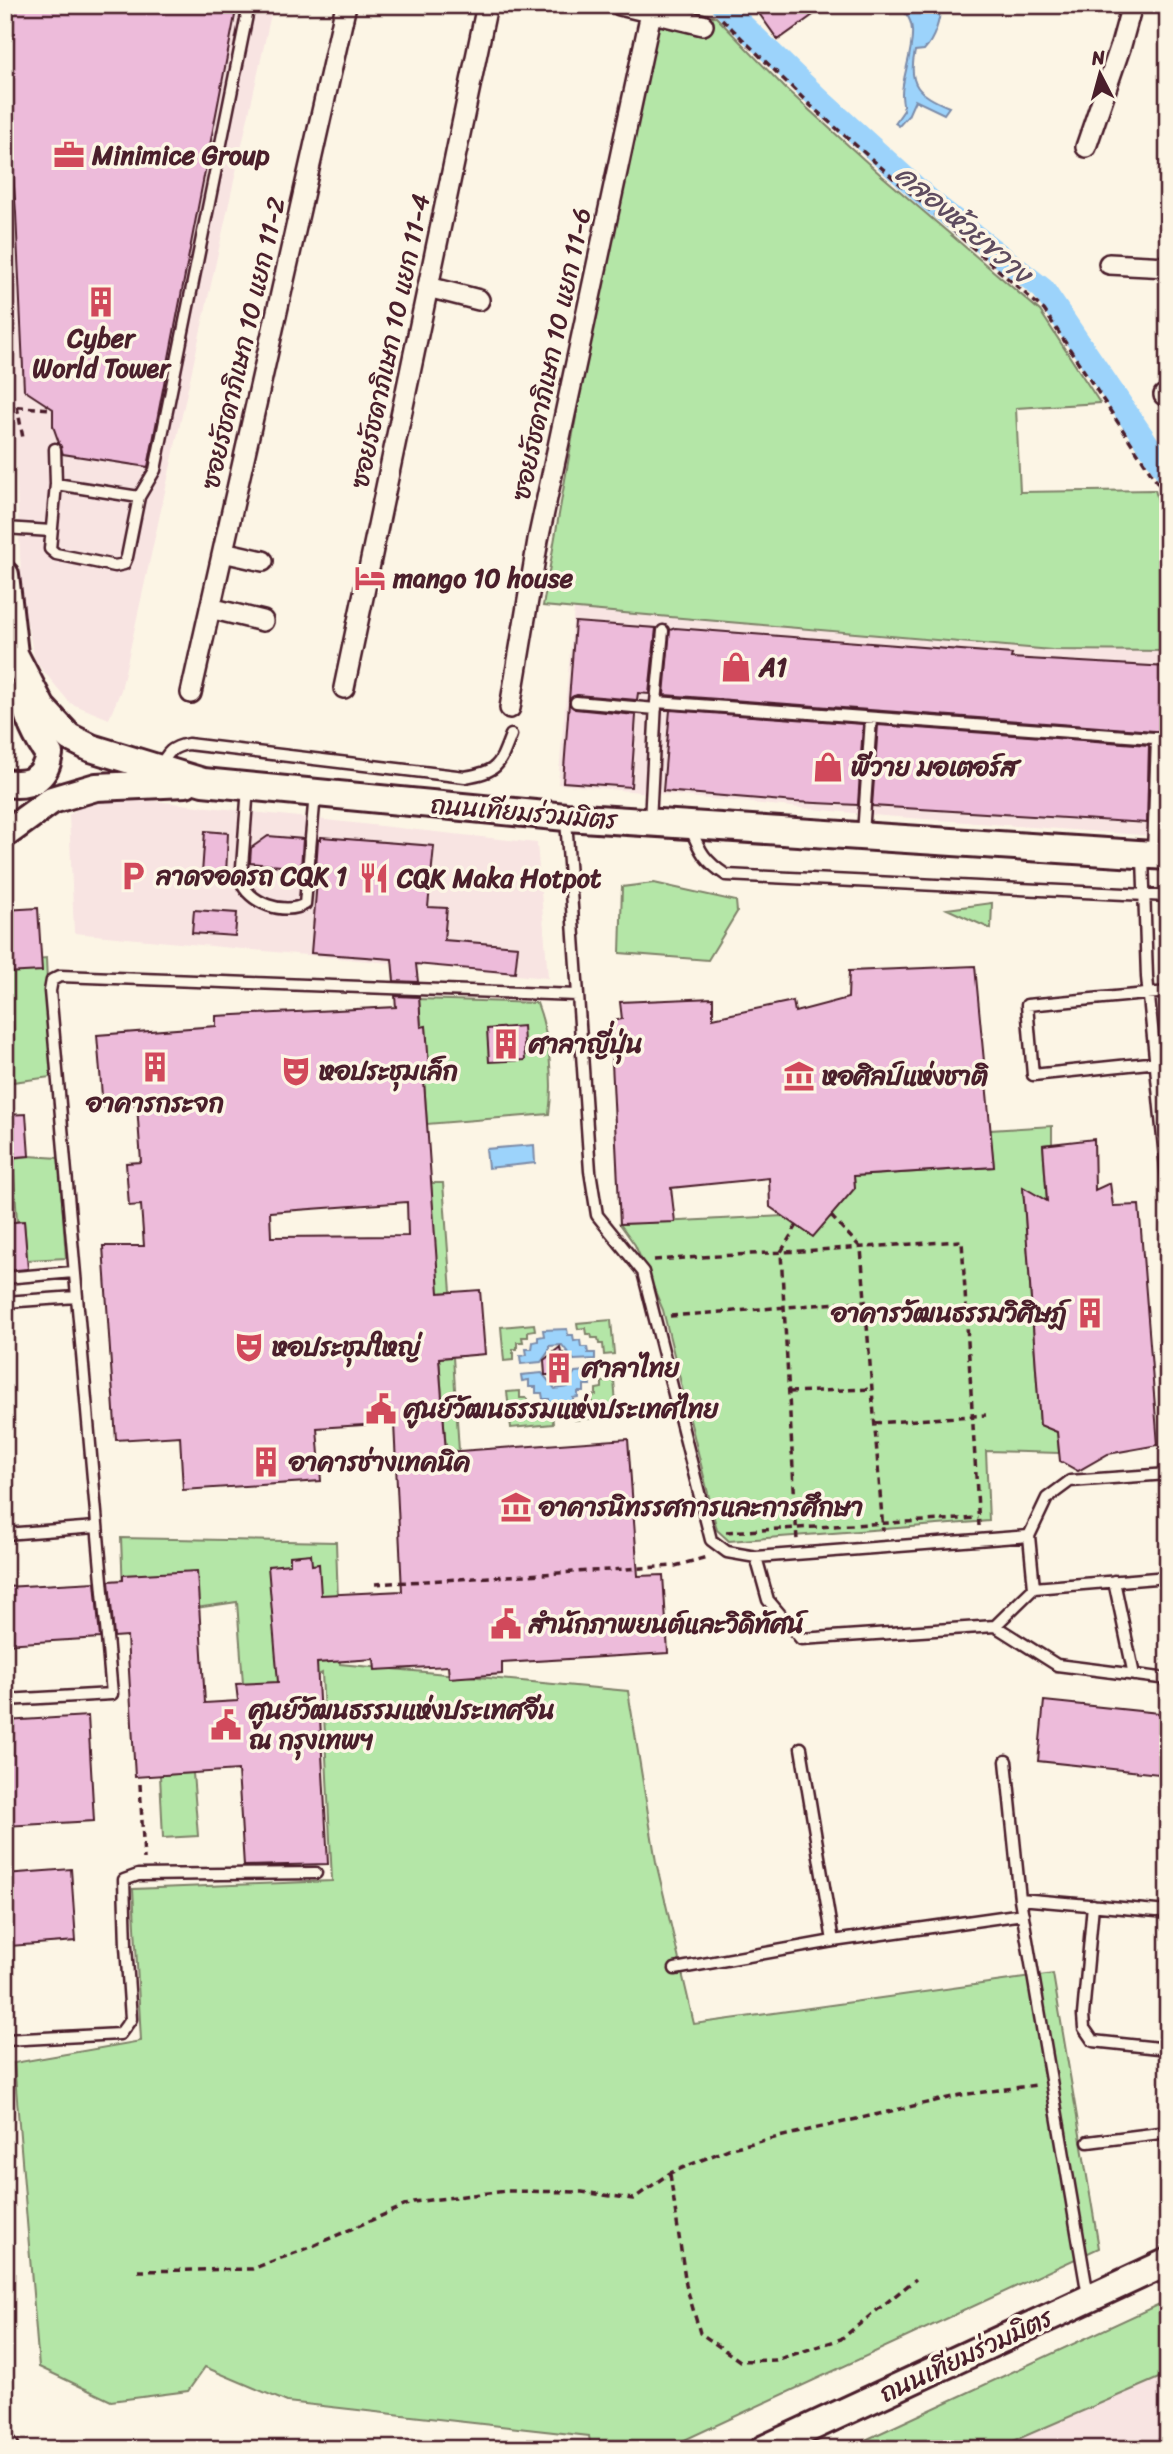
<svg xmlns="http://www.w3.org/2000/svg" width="1173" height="2454" font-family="Sriracha,'Playpen Sans Thai',sans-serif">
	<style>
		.built { fill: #f8e4e2 }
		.green { fill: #b4e6a7; stroke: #7f8269; stroke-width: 2 }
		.water { fill: #9cd3fb; stroke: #7b8ba8; stroke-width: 2 }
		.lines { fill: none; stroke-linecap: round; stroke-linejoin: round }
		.canal { stroke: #9cd3fb; stroke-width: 23 }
		.building { fill: #edbbda; stroke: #4a1f2b; stroke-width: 2; fill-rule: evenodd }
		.lane-casing { stroke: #4a1f2b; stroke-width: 15 }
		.street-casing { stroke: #4a1f2b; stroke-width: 24 }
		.secondary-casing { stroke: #4a1f2b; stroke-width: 32 }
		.path { stroke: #4a1f2b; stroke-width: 3.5; stroke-dasharray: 7 5; stroke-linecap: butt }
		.lane { stroke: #fcf5e5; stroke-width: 10 }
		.street { stroke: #fcf5e5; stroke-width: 19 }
		.secondary { stroke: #fcf5e5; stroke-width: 26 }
		.labels { text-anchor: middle; stroke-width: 7; stroke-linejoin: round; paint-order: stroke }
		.poi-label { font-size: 26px; font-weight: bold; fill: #4a1f2b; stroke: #fcf5e5; text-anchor: start }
		.street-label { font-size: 26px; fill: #4a1f2b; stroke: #fcf5e5 }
		.water-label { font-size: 28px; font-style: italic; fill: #5e4c5f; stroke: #fcf5e5 }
	</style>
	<rect width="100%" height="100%" fill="#fcf5e5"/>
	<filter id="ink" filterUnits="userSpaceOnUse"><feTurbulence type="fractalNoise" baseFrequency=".0143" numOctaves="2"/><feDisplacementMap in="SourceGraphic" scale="14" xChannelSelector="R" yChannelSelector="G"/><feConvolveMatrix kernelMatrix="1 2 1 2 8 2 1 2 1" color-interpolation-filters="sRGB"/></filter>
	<g filter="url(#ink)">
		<path class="built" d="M5,5H273L121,690L109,719L70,703L35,661L22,598L5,229Z
			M574,609L1052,650L1168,651V837L884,816L558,784Z
			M117,797L537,843L548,978L74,933L69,815L91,799Z
			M1168,2303V2449H863Z"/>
		<path class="green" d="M663,5H672L716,17L785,88L881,175L1040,311L1100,403L1016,408L1020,492L1155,490L1168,535V651L1052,650L543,606L585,365Z
			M654,883L736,901L737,912L708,960L620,953L622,887Z
			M992,903L991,929L947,909Z
			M46,958L51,1077L5,1083V1045L14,1044L11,999H5V962Z
			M419,999L537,1003C549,1034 554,1081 549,1114L427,1124L423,1067L429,1066L426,1027H421Z
			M1052,1126V1144L1043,1145L1047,1201L1023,1188L1040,1424L1057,1432L1059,1453L986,1451L989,1521L729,1541L717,1530L663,1310L635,1245L620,1224L784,1216L813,1236L855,1188L854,1176L994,1167L990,1130Z
			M29,1156L59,1158L66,1258L27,1260L24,1221H17L13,1158Z
			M431,1183H443L451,1292L438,1293Z
			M611,1320L614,1354L604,1355L603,1344H599L598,1338H592L591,1334H586L585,1328L578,1329L577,1323Z
			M534,1324L535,1330L528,1331V1337H522L523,1342H517V1349H513V1360L504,1361L501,1327Z
			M453,1357L459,1451L446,1450L439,1358Z
			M614,1380L617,1416L575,1420L573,1408L586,1407V1403L592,1402V1396L596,1395V1389L602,1388V1382Z
			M520,1391V1398H527L528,1403H532L533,1409H539L540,1413L552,1412L553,1424L511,1428L507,1392Z
			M121,1538L336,1542L340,1664L628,1691L656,1862L694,2024L1053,1974L1099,2248L665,2449H591L589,2436L287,2402L205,2367L188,2391L111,2401L39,2367L14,2063L141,2041L133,1889L332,1881L322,1673L245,1711L237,1602L196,1608L123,1592Z
			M193,1773L198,1836L163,1838L160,1775Z
			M1168,2300V2374L995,2449H846Z"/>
		<path class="water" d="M893,5H940C941,19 934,40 924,50L915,51C907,85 919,95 949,107L944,114L915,100L908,116L899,126L895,123L904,110C903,105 902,99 902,94C902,68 930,18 893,5Z
			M534,1145L535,1163L488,1168L486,1149Z
			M567,1329L568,1335H573L574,1341L580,1340L581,1347H587L588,1353H595V1359L574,1360L562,1345L549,1346V1351L541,1362L521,1364L520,1356L527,1355L526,1349H532L533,1342L538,1341V1337L544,1336L543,1330Z
			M596,1370V1377L589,1378L590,1385H584V1392H578V1397L573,1398V1404L549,1405V1399H543L542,1393H536V1387H529V1380L522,1381L521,1375L542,1373L555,1389L568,1387L567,1383L575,1372Z"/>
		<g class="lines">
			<path class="canal" d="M722,5L819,99L932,202L1043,289L1168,474"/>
		</g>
		<path class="building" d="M5,5H237L148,467L63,454L53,426V409L24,390L16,213L5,65Z
			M753,5H827L778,40Z
			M575,622L656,628L649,694L638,693L637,700L577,695L569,700Z
			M675,628L1012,654L1011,658L1168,667V732L664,695L670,630Z
			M569,703L575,709L636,715L631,787L563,782Z
			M670,710L863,724L858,805L795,802L663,791Z
			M878,725L1149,745L1147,823L872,806Z
			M1164,746H1168V824L1161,823Z
			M205,831L228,833L226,875L202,874Z
			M268,836L303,839L301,868L250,863L251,848Z
			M321,837L434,846L428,907L447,908L444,940L518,946L515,973L416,964L418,982L394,981L392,959L311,953L318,869H316L318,840H321Z
			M38,908L42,971L5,973V910Z
			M194,910L237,913L235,936L192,933Z
			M975,966L994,1167L854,1176L855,1188L813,1237L770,1207L769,1178L671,1188L675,1222L620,1224L610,1022L622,1019L620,1002L713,998V1018L793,1001L795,1012L848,998L849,971Z
			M395,996L419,997L421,1027L426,1026L429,1066L423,1067L439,1293L480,1290L485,1354L439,1358L446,1452L628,1439L638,1576L663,1575L668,1653L502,1663V1674L449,1678L448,1666L375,1670L374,1659L317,1663L328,1864L244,1866L238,1770L135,1777L127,1636L114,1637L109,1581L123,1580V1575L197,1571L205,1703L238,1701L236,1684L278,1682L268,1566L290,1564V1556L311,1554L312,1565L319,1564L321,1595L402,1591L394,1423L317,1428L321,1481L183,1490L180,1436L116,1440L103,1246H144L141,1205L129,1206L126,1163L141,1162L137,1105L103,1108L97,1035L216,1026V1016L396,1007ZM407,1202L408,1236L271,1237L270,1212Z
			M523,1026L525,1060L489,1062L487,1029Z
			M26,1114L29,1156L5,1158V1115Z
			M1094,1139L1095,1190L1110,1183L1113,1206L1139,1205L1158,1445L1108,1454L1078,1471L1060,1461L1057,1432L1040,1425L1023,1187L1047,1201L1043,1145Z
			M24,1221L28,1269L5,1271V1223Z
			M560,1347L561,1353H564L565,1357H568L570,1376L552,1378L551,1375H545L544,1360Z
			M95,1582L100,1638L5,1644V1587Z
			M1044,1701L1168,1714V1775L1038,1761Z
			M88,1716L94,1821L5,1826V1721Z
			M71,1869L76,1941L10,1946L5,1874Z"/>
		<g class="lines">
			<g class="lane-casing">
				<path id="lane" d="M55,449L56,484
					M139,497L56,484L50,549L56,554L115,566L124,564L127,557L139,497L155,470L249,5
					M5,528L51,531
					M576,702L656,709
					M656,702L663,631
					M160,768C167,752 172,747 188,744L465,777C499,771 499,766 511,735
					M248,787L241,880C247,903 285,916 305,904L315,794
					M566,819L590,1171L597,1215L643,1272L711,1540L727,1552L756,1557L768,1600L801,1639L995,1626L1034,1588L1168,1577
					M650,822L656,702L1168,739
					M691,829C700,852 705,861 726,875L1168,896
					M863,834L871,719
					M1153,853L1157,738
					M1143,857L1147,977L1168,1188
					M1168,992L1027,1005L1033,1075L1168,1061
					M5,1278L73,1272
					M5,1302L76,1297
					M5,1534L96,1527
					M756,1557L1029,1536
					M1114,1581L1134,1675
					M1034,1588L1029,1536L1047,1498L1070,1481L1168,1474
					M995,1626L1057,1665L1168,1679
					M5,1700L112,1694L50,991L52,980L60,976L577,995
					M801,1748L833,1941
					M1006,1761L1020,1899L1088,2296
					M1020,1899L1168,1912
					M1093,1905L1083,2015L1084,2028L1093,2041L1168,2049
					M675,1969L833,1941L1023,1914
					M5,2040L120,2034L131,2019L126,1946L124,1880L138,1875L316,1873
					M1088,2142L1168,2132"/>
			</g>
			<g class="street-casing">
				<path id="street" d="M620,5L703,25
					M1086,147L1121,45L1132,5
					M1109,264L1168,267
					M428,287L479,300
					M1164,395H1168
					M223,552L263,561
					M210,608L263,621
					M344,688L487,5
					M191,693L346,5
					M510,708L538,540L651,13"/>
			</g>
			<g class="secondary-casing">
				<path id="secondary" d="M5,575L14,654L42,708L69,737L91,748L203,782L566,817L1168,856
					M5,783C30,787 45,779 49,754C36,737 27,714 22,693
					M5,834L52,800L96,787L186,783
					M5,2448V2449
					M764,2449L1168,2262"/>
			</g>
			<path class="path" d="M722,19L811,106L1044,310L1159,485L1168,514
				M5,406L53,409
				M17,406L23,438
				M831,1216L861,1248L883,1531
				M797,1225L781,1252L797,1541
				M654,1260L962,1241L979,1526
				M670,1316L865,1301
				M789,1392L872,1389
				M874,1423L986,1415
				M726,1532L978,1518
				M375,1584L675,1566L707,1557
				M140,1784L144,1859
				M670,2174L686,2285L700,2333L740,2361L776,2360L841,2339L916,2279
				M138,2271L252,2269L308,2248L413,2202L506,2191L582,2192L633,2199L670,2173L731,2148L961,2095L1036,2085"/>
			<use href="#lane" class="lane"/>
			<use href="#street" class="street"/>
			<use href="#secondary" class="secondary"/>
		</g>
	</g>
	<defs>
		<g id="office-bare" transform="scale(2.415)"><path d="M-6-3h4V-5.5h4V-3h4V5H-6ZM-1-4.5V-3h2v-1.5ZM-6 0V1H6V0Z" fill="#d1495b" stroke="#fcf5e5" stroke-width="2.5" paint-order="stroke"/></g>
		<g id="building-bare" transform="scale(2.415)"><path d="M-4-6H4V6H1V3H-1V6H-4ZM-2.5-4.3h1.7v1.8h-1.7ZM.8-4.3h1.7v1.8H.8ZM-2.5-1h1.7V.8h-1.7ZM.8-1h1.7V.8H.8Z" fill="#d1495b" stroke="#fcf5e5" stroke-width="2.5" paint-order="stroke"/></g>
		<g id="hotel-bare" transform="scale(2.415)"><path d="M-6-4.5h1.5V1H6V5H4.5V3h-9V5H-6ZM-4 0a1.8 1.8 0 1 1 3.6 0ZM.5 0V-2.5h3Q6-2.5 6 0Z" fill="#d1495b" stroke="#fcf5e5" stroke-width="2.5" paint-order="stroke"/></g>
		<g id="shop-bare" transform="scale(2.415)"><path d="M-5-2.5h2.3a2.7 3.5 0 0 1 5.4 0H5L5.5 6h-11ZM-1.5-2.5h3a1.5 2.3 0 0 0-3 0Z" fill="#d1495b" stroke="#fcf5e5" stroke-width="2.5" paint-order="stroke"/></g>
		<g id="parking-bare" transform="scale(2.415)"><path d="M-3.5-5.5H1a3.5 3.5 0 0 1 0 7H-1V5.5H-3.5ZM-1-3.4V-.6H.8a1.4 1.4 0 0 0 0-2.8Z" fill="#d1495b" stroke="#fcf5e5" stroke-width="2.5" paint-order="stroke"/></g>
		<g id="restaurant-bare" transform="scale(2.415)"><path d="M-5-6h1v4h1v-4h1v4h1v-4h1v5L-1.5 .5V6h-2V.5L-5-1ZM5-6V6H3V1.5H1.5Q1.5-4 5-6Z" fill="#d1495b" stroke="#fcf5e5" stroke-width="2.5" paint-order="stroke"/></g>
		<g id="theatre-bare" transform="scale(2.415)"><path d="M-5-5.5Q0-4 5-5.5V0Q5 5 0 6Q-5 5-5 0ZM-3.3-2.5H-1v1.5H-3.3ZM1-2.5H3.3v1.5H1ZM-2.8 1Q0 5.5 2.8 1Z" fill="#d1495b" stroke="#fcf5e5" stroke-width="2.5" paint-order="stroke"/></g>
		<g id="museum-bare" transform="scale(2.415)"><path d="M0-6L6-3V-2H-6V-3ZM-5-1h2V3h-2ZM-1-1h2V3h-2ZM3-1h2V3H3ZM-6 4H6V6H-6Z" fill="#d1495b" stroke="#fcf5e5" stroke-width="2.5" paint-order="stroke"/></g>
		<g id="civic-bare" transform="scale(2.415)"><path d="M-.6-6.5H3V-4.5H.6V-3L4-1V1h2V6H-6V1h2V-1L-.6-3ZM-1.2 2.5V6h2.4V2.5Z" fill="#d1495b" stroke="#fcf5e5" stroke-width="2.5" paint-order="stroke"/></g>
	</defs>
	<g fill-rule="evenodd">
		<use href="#office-bare" x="69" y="155"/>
		<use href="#building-bare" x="101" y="302"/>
		<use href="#hotel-bare" x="370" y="578"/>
		<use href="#shop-bare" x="736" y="667"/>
		<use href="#shop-bare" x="828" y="767"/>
		<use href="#parking-bare" x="133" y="876"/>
		<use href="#restaurant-bare" x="374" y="878"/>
		<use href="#building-bare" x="506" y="1044"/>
		<use href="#building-bare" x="155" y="1067"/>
		<use href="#theatre-bare" x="296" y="1071"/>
		<use href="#museum-bare" x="799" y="1076"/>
		<use href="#building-bare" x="1090" y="1313"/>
		<use href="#theatre-bare" x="249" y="1347"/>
		<use href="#building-bare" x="559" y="1368"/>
		<use href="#civic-bare" x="381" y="1409"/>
		<use href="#building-bare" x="266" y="1462"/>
		<use href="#museum-bare" x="516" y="1507"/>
		<use href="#civic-bare" x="506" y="1624"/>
		<use href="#civic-bare" x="226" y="1725"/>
	</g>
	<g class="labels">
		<g class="poi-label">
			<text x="92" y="164">Minimice Group</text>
			<text x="101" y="347" text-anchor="middle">Cyber<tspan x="101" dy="30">World Tower</tspan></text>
			<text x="393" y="587">mango 10 house</text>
			<text x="759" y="676">A1</text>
			<text x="851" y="776">พีวาย มอเตอร์ส</text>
			<text x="156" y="885">ลาดจอดรถ CQK 1</text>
			<text x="397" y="887">CQK Maka Hotpot</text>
			<text x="529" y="1053">ศาลาญี่ปุ่น</text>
			<text x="319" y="1080">หอประชุมเล็ก</text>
			<text x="822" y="1085">หอศิลป์แห่งชาติ</text>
			<text x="155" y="1112" text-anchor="middle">อาคารกระจก</text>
			<text x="1067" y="1322" text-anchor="end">อาคารวัฒนธรรมวิศิษฏ์</text>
			<text x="272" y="1356">หอประชุมใหญ่</text>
			<text x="582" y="1377">ศาลาไทย</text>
			<text x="404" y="1418">ศูนย์วัฒนธรรมแห่งประเทศไทย</text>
			<text x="289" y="1471">อาคารช่างเทคนิค</text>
			<text x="539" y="1516">อาคารนิทรรศการและการศึกษา</text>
			<text x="529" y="1633">สำนักภาพยนต์และวิดิทัศน์</text>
			<text x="249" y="1719">ศูนย์วัฒนธรรมแห่งประเทศจีน<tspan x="249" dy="30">ณ กรุงเทพฯ</tspan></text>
		</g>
		<g class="street-label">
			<text transform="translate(390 341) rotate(-78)" y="9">ซอยรัชดาภิเษก 10 แยก 11-4</text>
			<text transform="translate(243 343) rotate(-77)" y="9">ซอยรัชดาภิเษก 10 แยก 11-2</text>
			<text transform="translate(551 354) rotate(-78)" y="9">ซอยรัชดาภิเษก 10 แยก 11-6</text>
			<text transform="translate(524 812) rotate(5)" y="9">ถนนเทียมร่วมมิตร</text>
			<text transform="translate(966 2355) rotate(-25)" y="9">ถนนเทียมร่วมมิตร</text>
		</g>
		<g class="water-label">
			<text transform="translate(964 223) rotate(40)" y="10">คลองห้วยขวาง</text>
		</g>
	</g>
	<rect width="1173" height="2454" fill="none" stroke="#fcf5e5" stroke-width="28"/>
	<rect x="14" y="14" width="1145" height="2426" fill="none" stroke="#4a1f2b" stroke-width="2.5" filter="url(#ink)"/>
	<g transform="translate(1100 74) rotate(354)" stroke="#fcf5e5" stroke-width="5" paint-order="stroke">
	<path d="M0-5L12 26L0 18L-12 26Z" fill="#4a1f2b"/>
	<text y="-10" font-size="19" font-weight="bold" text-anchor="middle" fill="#4a1f2b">N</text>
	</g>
</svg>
